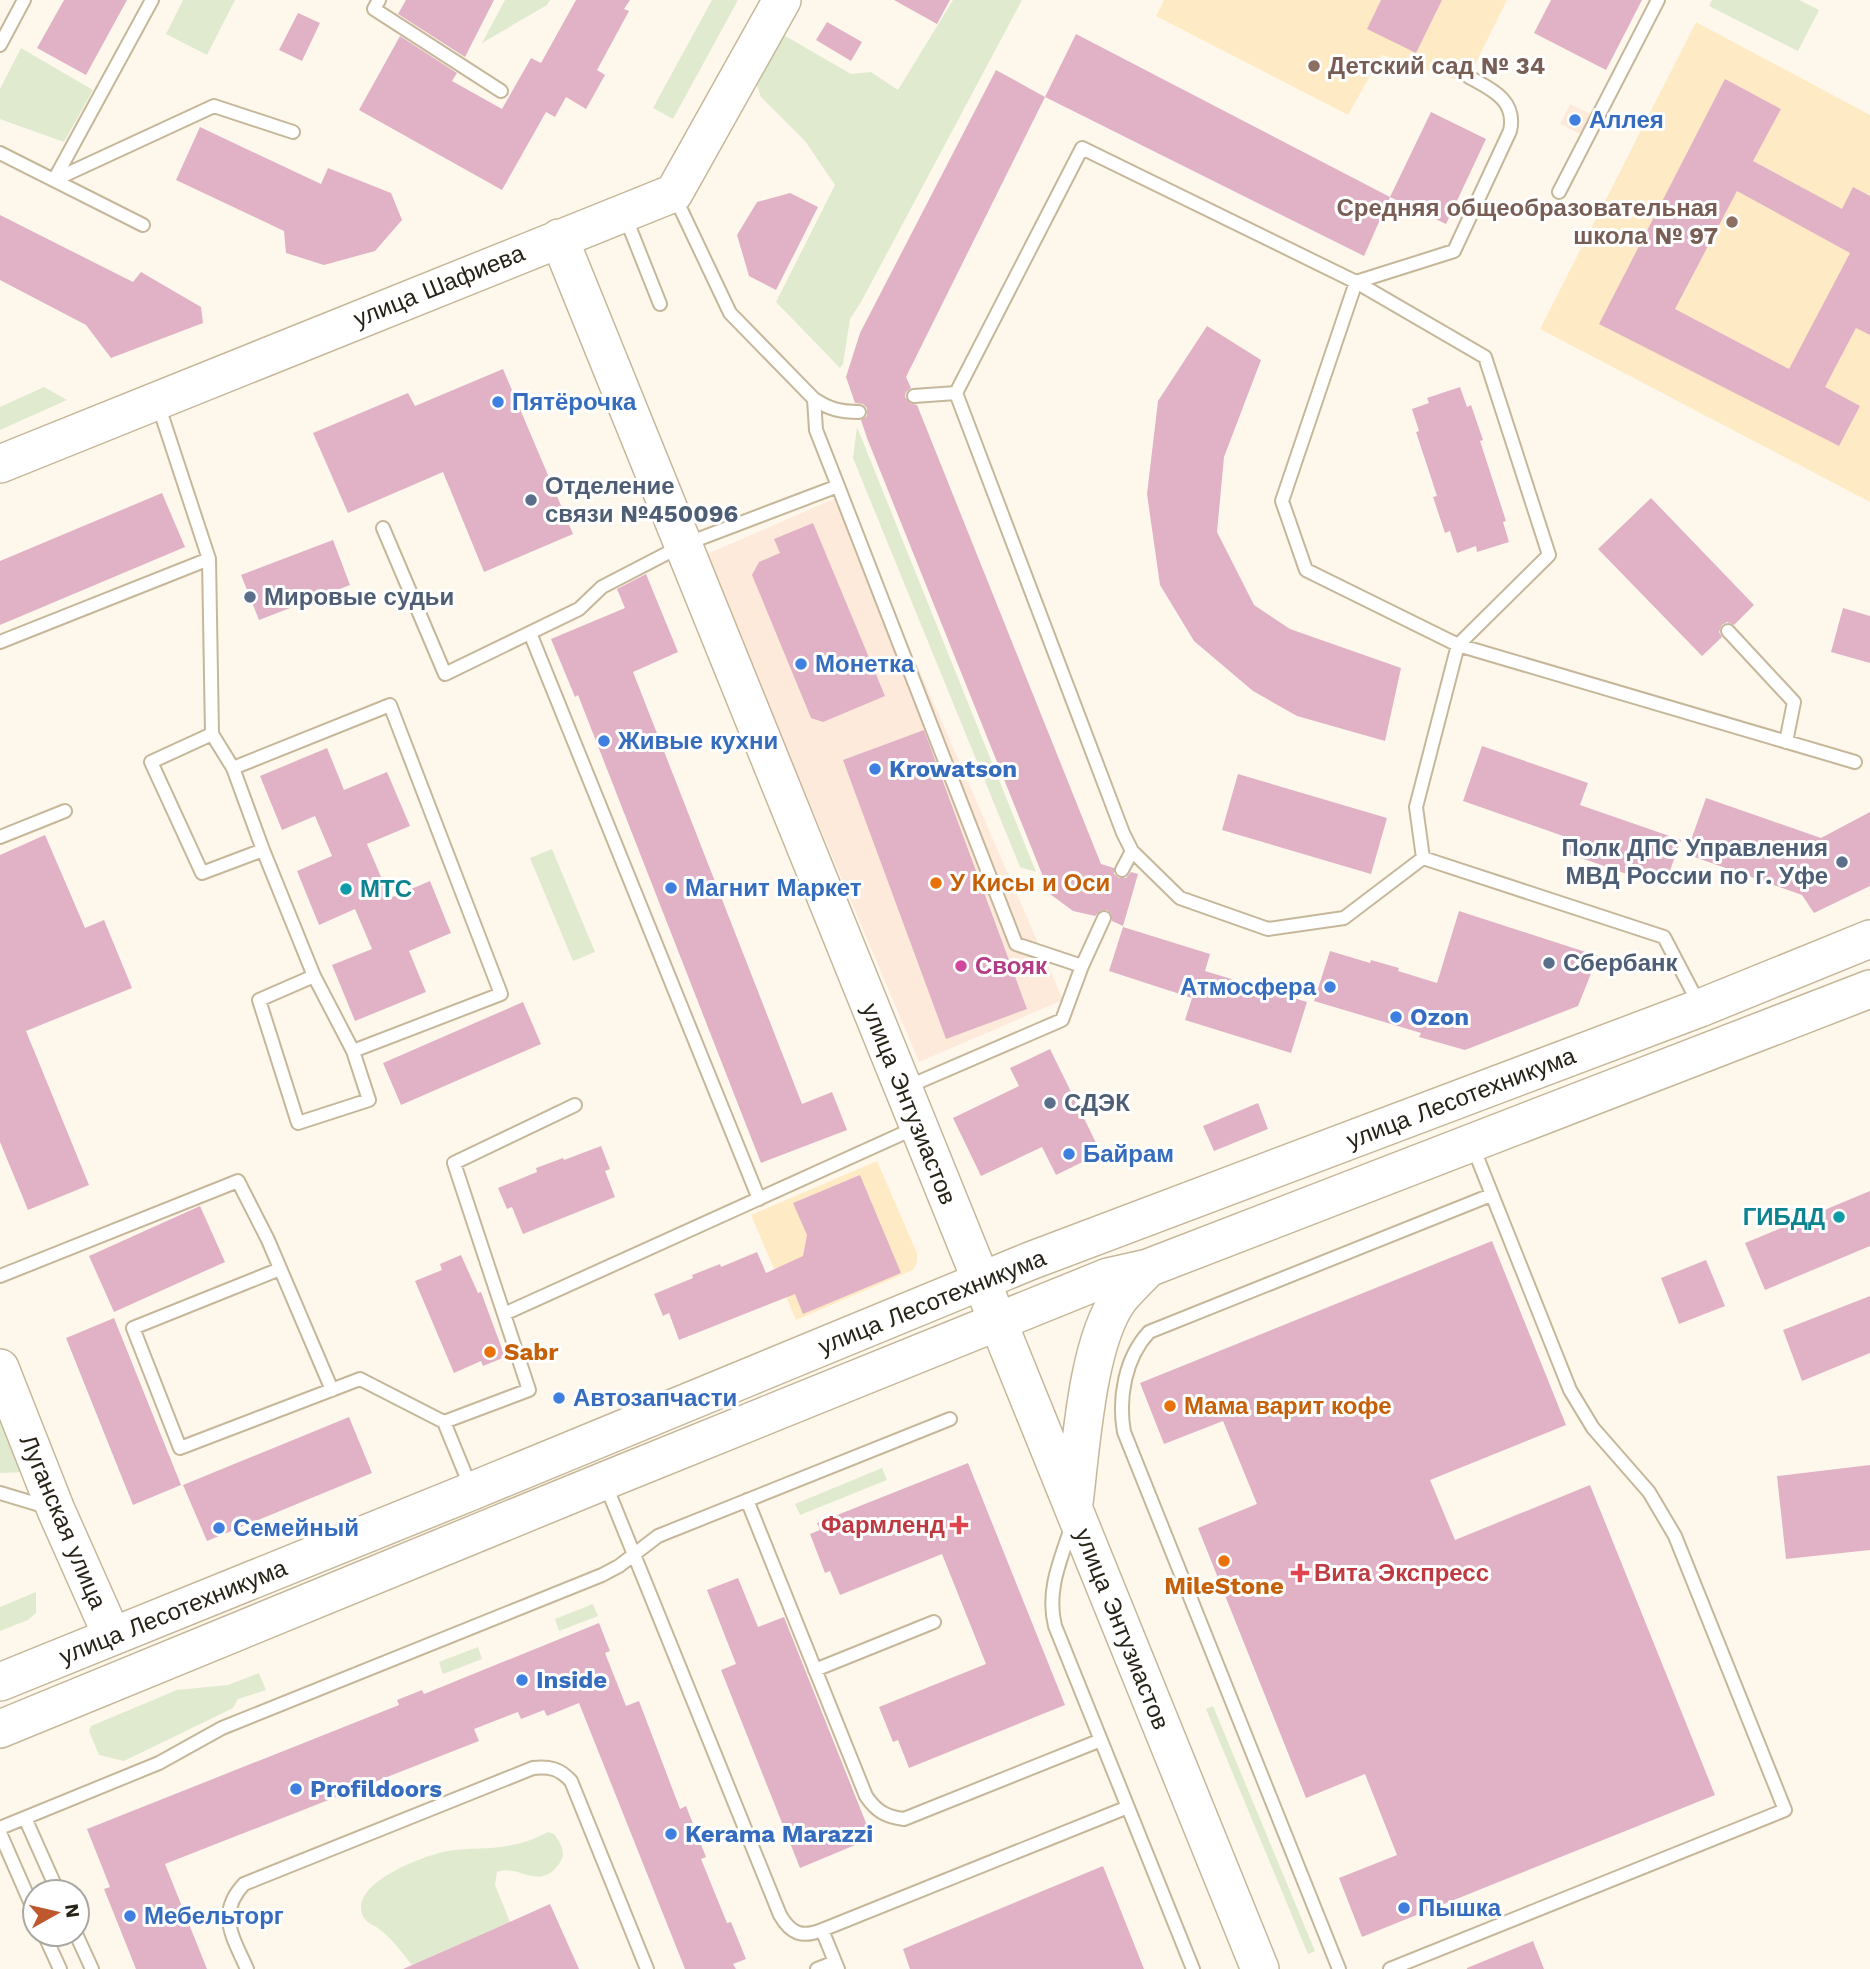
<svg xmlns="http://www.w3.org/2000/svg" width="1870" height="1969" font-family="'Work Sans',sans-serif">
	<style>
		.commercial { fill: #feeadb }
		.built { fill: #feebc5 }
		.green { fill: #e0eace }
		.building { fill: #e1b2c6; fill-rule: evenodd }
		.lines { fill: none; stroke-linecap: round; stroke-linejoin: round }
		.lane-casing { stroke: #c6b79a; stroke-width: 16 }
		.secondary-casing { stroke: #c6b79a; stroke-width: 40 }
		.lane { stroke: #fff; stroke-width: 12 }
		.secondary { stroke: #fff; stroke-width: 37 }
		.education-dot { fill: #8d6e63; stroke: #fff; stroke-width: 2.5 }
		.shop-dot { fill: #3f7fe0; stroke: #fff; stroke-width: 2.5 }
		.service-dot { fill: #5c6f8a; stroke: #fff; stroke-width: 2.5 }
		.food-dot { fill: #e8710a; stroke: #fff; stroke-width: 2.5 }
		.culture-dot { fill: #0f9aa8; stroke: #fff; stroke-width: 2.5 }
		.hotel-dot { fill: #d1479c; stroke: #fff; stroke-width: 2.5 }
		.health-dot { fill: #e0444e; stroke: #fff; stroke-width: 2.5 }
		.labels { text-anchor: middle; stroke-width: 6; stroke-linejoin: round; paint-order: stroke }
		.education-label { font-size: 24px; font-weight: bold; fill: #785e54; stroke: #fff; text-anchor: start }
		.shop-label { font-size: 24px; font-weight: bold; fill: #366cbe; stroke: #fff; text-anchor: start }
		.street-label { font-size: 24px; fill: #282317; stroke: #fff }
		.service-label { font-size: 24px; font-weight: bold; fill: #4e5e75; stroke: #fff; text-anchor: start }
		.food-label { font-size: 24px; font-weight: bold; fill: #c56008; stroke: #fff; text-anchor: start }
		.culture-label { font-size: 24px; font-weight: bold; fill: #0d838f; stroke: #fff; text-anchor: start }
		.hotel-label { font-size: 24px; font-weight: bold; fill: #b23c85; stroke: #fff; text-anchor: start }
		.health-label { font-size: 24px; font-weight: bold; fill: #be3a42; stroke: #fff; text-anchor: end }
	</style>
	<rect width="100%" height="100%" fill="#fef8ec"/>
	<path class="commercial" d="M1570,104L1591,114L1580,134L1560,124Z
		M843,495L1063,1000L919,1062L705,555Z"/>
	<path class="built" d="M1164,0H1507L1466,83L1382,55L1348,115L1156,16Z
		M1696,22L1870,115V502L1540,329Z
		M877,1161L917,1253V1262L913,1270L796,1320L751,1215Z"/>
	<path class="green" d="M183,0H235L207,55L166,34Z
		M505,0H550L547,5L482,43Z
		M712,0H738L673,119L653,108Z
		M953,0H1022L861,302L850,319L843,364L840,368L776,302L835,185L805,141L761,97L756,83L782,34L851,74L871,72L898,90Z
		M1712,0H1799L1819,10L1798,51L1709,6Z
		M21,48L93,90L64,142L0,119V89Z
		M44,387L67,400L0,430V407Z
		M857,427L1036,872L1020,867L853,458Z
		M552,849L595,952L573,961L530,858Z
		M0,1405L27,1472L0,1473Z
		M882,1468L887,1480L800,1515L795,1504Z
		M36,1592V1613L28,1620L0,1631V1607Z
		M593,1604L598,1616L559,1631L555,1619Z
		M478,1647L482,1659L443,1674L439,1662Z
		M259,1673L266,1690L238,1699L233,1708L124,1761L99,1755L89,1731L91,1726L177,1690L228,1685Z
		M1213,1706L1315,1951L1308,1954L1206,1709Z
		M548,1832L554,1834C561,1844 567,1853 559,1864C539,1892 518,1863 497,1872L495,1885L510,1922L412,1965C402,1953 392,1938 379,1929C374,1925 366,1923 363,1916C348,1884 424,1855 448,1851C469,1847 491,1850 512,1845C525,1843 536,1838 548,1832Z"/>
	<path class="building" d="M64,0H127L86,75L37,48Z
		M406,0H494L465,57L398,14Z
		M576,0H630L624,9L629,11L597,70L605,75L586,109L566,97L555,117L546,112L502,190L359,110L400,36L457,73L452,81L502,109L531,58L541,63Z
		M894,0H950L937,24Z
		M1381,0H1442L1416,53L1367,29Z
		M1551,0H1642L1606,70L1534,33Z
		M298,13L320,23L302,61L279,50Z
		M827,22L862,42L851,61L816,40Z
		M1076,34L1390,197L1364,256L1045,97Z
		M996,70L1045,97L906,377L911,388L906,392L905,397L910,403L917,405L1101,864L1114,868V874L1119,878H1126L1131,872L1138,874L1123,926L1112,921L1111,914L1107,910L1100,911L1095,916L1073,911L1050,894L867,438L861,420L867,416V408L863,404L855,403L846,377L860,333Z
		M1725,79L1781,109L1753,161L1842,209L1853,187L1870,196V335L1856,328L1825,387L1860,406L1839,446L1599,324ZM1737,191L1850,253L1789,369L1675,309Z
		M1431,112L1486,139L1446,224L1390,197Z
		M200,127L321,184L328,168L391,193L402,220L375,251L324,265L286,253L284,231L176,180Z
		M790,193L818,207L776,290L749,276L737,235L757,202Z
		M0,215L133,282L141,272L201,307L203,323L111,358L86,325L0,280Z
		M1207,326L1261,360L1224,457L1217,532L1254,605L1290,629L1401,668L1385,741L1297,716L1253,691L1194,641L1160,585L1147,494L1158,401Z
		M503,369L573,534L484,572L443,472L348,513L313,433L408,393L415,406Z
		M1460,387L1467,407L1471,405L1483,440L1480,441L1506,521L1503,522L1509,542L1477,552L1476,546L1457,553L1450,531L1445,533L1433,497L1437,496L1416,432L1419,431L1412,409L1429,403L1427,398Z
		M162,493L185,547L0,625V561Z
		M1651,498L1754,605L1734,625L1727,622L1722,625L1719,632L1722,637L1702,656L1598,549Z
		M813,523L885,696L823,722L811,718L752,575L759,562L780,553L774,539Z
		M333,540L350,585L259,620L241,575Z
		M646,574L678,652L633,672L802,1104L832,1092L847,1130L761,1163L578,695L575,697L551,639L625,608L617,589Z
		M1843,608L1870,616V663L1831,652Z
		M924,730L1027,1009L946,1039L843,760Z
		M1482,746L1588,783L1580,805L1681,840L1664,887L1561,851L1566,837L1463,801Z
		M327,748L344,790L387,772L410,826L367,844L390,898L430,881L451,933L409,951L426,992L355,1021L332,965L372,949L355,909L319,925L297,871L332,856L315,816L282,830L260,776Z
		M1238,774L1387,818L1371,874L1222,830Z
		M1706,798L1821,838L1870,812V886L1814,913L1802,895L1686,854Z
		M45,835L85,928L104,920L132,988L26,1031L89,1185L28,1210L0,1142V855Z
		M1459,911L1598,956L1578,1006L1465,1050L1419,1037L1421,1033L1314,1001L1330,951L1370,963L1371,960L1399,968L1398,971L1437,983Z
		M1123,927L1210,954L1205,971L1307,1002L1291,1053L1185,1020L1192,998L1109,971Z
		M523,1002L541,1044L401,1105L383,1063Z
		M1050,1049L1101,1153L1056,1175L1042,1147L981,1176L953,1118L1019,1086L1010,1068Z
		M1258,1103L1268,1129L1214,1151L1203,1126Z
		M601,1146L610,1169L605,1171L615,1197L523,1234L512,1207L507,1209L498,1188L537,1172L536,1168L563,1158L564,1160Z
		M860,1175L901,1273L803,1314L795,1294L679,1340L669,1313L663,1316L654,1294L693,1278L692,1275L720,1264L721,1267L757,1252L766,1273L803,1256L807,1235L793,1203Z
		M1870,1191V1246L1765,1290L1745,1243Z
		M200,1206L225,1262L114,1312L89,1256Z
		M1492,1241L1566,1425L1430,1480L1455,1540L1590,1485L1715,1795L1362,1937L1339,1878L1397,1855L1365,1774L1306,1798L1198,1528L1257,1504L1223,1421L1164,1444L1140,1383Z
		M461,1255L478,1293L481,1292L505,1357L483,1366L481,1361L454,1373L415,1281L442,1270L440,1264Z
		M1706,1260L1725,1306L1679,1324L1661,1278Z
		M1870,1296V1353L1802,1381L1783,1330Z
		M114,1318L181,1485L133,1505L66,1338Z
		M349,1417L372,1473L207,1541L183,1485Z
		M968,1463L1065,1705L909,1768L898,1740L893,1742L879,1707L986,1664L942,1554L840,1595L830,1571L825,1573L810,1534L820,1530L817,1523Z
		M1870,1465V1550L1786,1559L1777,1476Z
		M738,1578L758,1627L784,1617L872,1838L800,1868L721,1670L736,1664L707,1590Z
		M599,1623L610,1651L605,1653L626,1706L639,1701L680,1809L686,1806L706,1857L701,1859L727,1923L731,1922L746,1959L733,1964L736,1969H685L579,1703L547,1716L544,1710L521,1719L518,1712L474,1729L479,1741L165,1864L207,1969H136L104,1889L110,1887L87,1829L399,1705L397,1700L422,1690L424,1694Z
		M1103,1866L1144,1969H910L903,1949Z
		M550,1904L579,1969H403L494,1929Z
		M1533,1941L1544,1969H1467V1968Z"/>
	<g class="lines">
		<g class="lane-casing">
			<path id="lane" d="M379,0L374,9L501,91
				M0,45L24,0
				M1469,77C1491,89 1517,100 1510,131L1454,251L1356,282L1282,501L1306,570L1458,645L1855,762
				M0,153L143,225
				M54,180L214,106L293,132
				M54,180L152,0
				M1559,192L1658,0
				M675,197L730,313L814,399C829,409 840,412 859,412
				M625,216L660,304
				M914,396L956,393
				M838,486L1016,944L1082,966
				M383,528L445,674L579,609L602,587L683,545L838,486L816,430L814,399
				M209,559L212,734L233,768L263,850L314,976L353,1051L369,1100L298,1123L259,1000L314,976
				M1728,631L1794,702L1786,742
				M530,633L759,1199
				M0,642L209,559L158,404
				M212,734L151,762L202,873L263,850
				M233,768L390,705L501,994L353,1051
				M0,837L65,811
				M1423,858L1344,918L1268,929L1180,898L1132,851L1123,833L956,393L1082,148L1356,282L1485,357L1549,555L1458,645L1416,807L1423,858L1664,937L1699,1004
				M1122,870L1132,851
				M907,1087L1062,1020L1082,966L1104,918
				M280,1269L133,1328L180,1448L360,1379L444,1422L471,1488
				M0,1276L238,1181L268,1240L332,1390
				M504,1314L915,1128
				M444,1422L529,1390L454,1163L575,1105
				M605,1483L780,1915C791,1934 802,1938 822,1930
				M0,1493L50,1508
				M747,1500L866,1796C876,1811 886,1817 904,1819L1101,1740
				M1072,1525C1061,1559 1046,1590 1055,1626L1193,1969
				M815,1670L934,1622
				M25,1818L58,1892
				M0,1828L159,1763L222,1728L602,1575L619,1566L658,1536L950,1419
				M0,1833L35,1913
				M44,1934L60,1969
				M76,1934L92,1969
				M247,1969C233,1937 216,1914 244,1884L533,1768C550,1766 560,1769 571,1781L647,1969
				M817,1969L835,1962
				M838,1969L822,1930L1128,1807
				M1339,1969L1124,1432C1118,1398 1125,1358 1149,1332L1491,1195
				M1390,1969L1785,1810L1675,1536L1649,1492L1593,1428L1570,1390L1473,1147"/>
		</g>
		<g class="secondary-casing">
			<path id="secondary" d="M559,238L1260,1969
				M0,464L674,193L782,0
				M0,1368L56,1510L112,1636
				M1074,1503C1081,1448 1087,1343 1119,1299C1128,1288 1139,1278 1148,1268
				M0,1682L472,1491L1030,1261L1700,1008L1870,939
				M0,1729L604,1481L1108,1277L1148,1268L1870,989"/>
		</g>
		<use href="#lane" class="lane"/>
		<use href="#secondary" class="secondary"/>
	</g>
	<g class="education-dot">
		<circle cx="1314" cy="66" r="7"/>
		<circle cx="1732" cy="222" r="7"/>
	</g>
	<g class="shop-dot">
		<circle cx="1575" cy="120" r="7"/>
		<circle cx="498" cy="402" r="7"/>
		<circle cx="801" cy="664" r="7"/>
		<circle cx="604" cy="741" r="7"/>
		<circle cx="875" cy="769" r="7"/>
		<circle cx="671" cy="888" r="7"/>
		<circle cx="1330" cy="987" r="7"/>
		<circle cx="1396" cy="1017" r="7"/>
		<circle cx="1069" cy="1154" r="7"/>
		<circle cx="559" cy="1398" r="7"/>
		<circle cx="219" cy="1528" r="7"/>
		<circle cx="522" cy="1680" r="7"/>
		<circle cx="296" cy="1789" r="7"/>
		<circle cx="671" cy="1834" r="7"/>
		<circle cx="1404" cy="1908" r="7"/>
		<circle cx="130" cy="1916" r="7"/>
	</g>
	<g class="service-dot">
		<circle cx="531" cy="500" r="7"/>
		<circle cx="250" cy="597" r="7"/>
		<circle cx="1842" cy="862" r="7"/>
		<circle cx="1549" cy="963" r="7"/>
		<circle cx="1050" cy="1103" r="7"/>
	</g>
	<g class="food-dot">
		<circle cx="936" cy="883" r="7"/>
		<circle cx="490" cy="1352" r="7"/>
		<circle cx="1170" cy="1406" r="7"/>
		<circle cx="1224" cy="1561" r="7"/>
	</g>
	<g class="culture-dot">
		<circle cx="346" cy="889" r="7"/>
		<circle cx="1839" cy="1217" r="7"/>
	</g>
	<circle class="hotel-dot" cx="961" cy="966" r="7"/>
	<g class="health-dot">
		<path d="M955.5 1514.5h7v7h7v7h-7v7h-7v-7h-7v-7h7z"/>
		<path d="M1296.5 1562.5h7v7h7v7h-7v7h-7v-7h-7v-7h7z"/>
	</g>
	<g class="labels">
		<g class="education-label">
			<text x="1328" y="74">Детский сад № 34</text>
			<text x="1718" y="216" text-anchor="end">Средняя общеобразовательная<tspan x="1718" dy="28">школа № 97</tspan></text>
		</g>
		<g class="shop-label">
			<text x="1589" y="128">Аллея</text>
			<text x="512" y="410">Пятёрочка</text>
			<text x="815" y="672">Монетка</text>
			<text x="618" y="749">Живые кухни</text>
			<text x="889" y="777">Krowatson</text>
			<text x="685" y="896">Магнит Маркет</text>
			<text x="1316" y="995" text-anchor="end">Атмосфера</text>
			<text x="1410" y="1025">Ozon</text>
			<text x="1083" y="1162">Байрам</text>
			<text x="573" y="1406">Автозапчасти</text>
			<text x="233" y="1536">Семейный</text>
			<text x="536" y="1688">Inside</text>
			<text x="310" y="1797">Profildoors</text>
			<text x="685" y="1842">Kerama Marazzi</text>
			<text x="1418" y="1916">Пышка</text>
			<text x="144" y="1924">Мебельторг</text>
		</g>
		<g class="street-label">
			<text transform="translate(439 286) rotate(-22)" y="8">улица Шафиева</text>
			<text transform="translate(1461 1098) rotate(-21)" y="8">улица Лесотехникума</text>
			<text transform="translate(909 1104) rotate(68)" y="8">улица Энтузиастов</text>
			<text transform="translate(932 1302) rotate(-22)" y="8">улица Лесотехникума</text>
			<text transform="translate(63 1522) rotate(67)" y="8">Луганская улица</text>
			<text transform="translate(173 1612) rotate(-22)" y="8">улица Лесотехникума</text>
			<text transform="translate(1122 1629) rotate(68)" y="8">улица Энтузиастов</text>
		</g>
		<g class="service-label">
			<text x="545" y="494">Отделение<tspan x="545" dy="28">связи №450096</tspan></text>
			<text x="264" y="605">Мировые судьи</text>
			<text x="1828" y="856" text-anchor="end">Полк ДПС Управления<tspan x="1828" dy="28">МВД России по г. Уфе</tspan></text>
			<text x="1563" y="971">Сбербанк</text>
			<text x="1064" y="1111">СДЭК</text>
		</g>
		<g class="food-label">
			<text x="950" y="891">У Кисы и Оси</text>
			<text x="504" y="1360">Sabr</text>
			<text x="1184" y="1414">Мама варит кофе</text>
			<text x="1224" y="1594" text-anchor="middle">MileStone</text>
		</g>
		<g class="culture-label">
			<text x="360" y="897">МТС</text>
			<text x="1825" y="1225" text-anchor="end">ГИБДД</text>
		</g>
		<g class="hotel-label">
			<text x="975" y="974">Свояк</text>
		</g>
		<g class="health-label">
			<text x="945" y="1533">Фармленд</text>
			<text x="1314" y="1581" text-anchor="start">Вита Экспресс</text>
		</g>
	</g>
	<g transform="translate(56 1913) rotate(82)"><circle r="33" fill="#ffffff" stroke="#a9a7a2" stroke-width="2"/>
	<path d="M0-5L12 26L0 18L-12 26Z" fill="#bf582d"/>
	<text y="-10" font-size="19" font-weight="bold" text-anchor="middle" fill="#282317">N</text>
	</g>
</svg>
